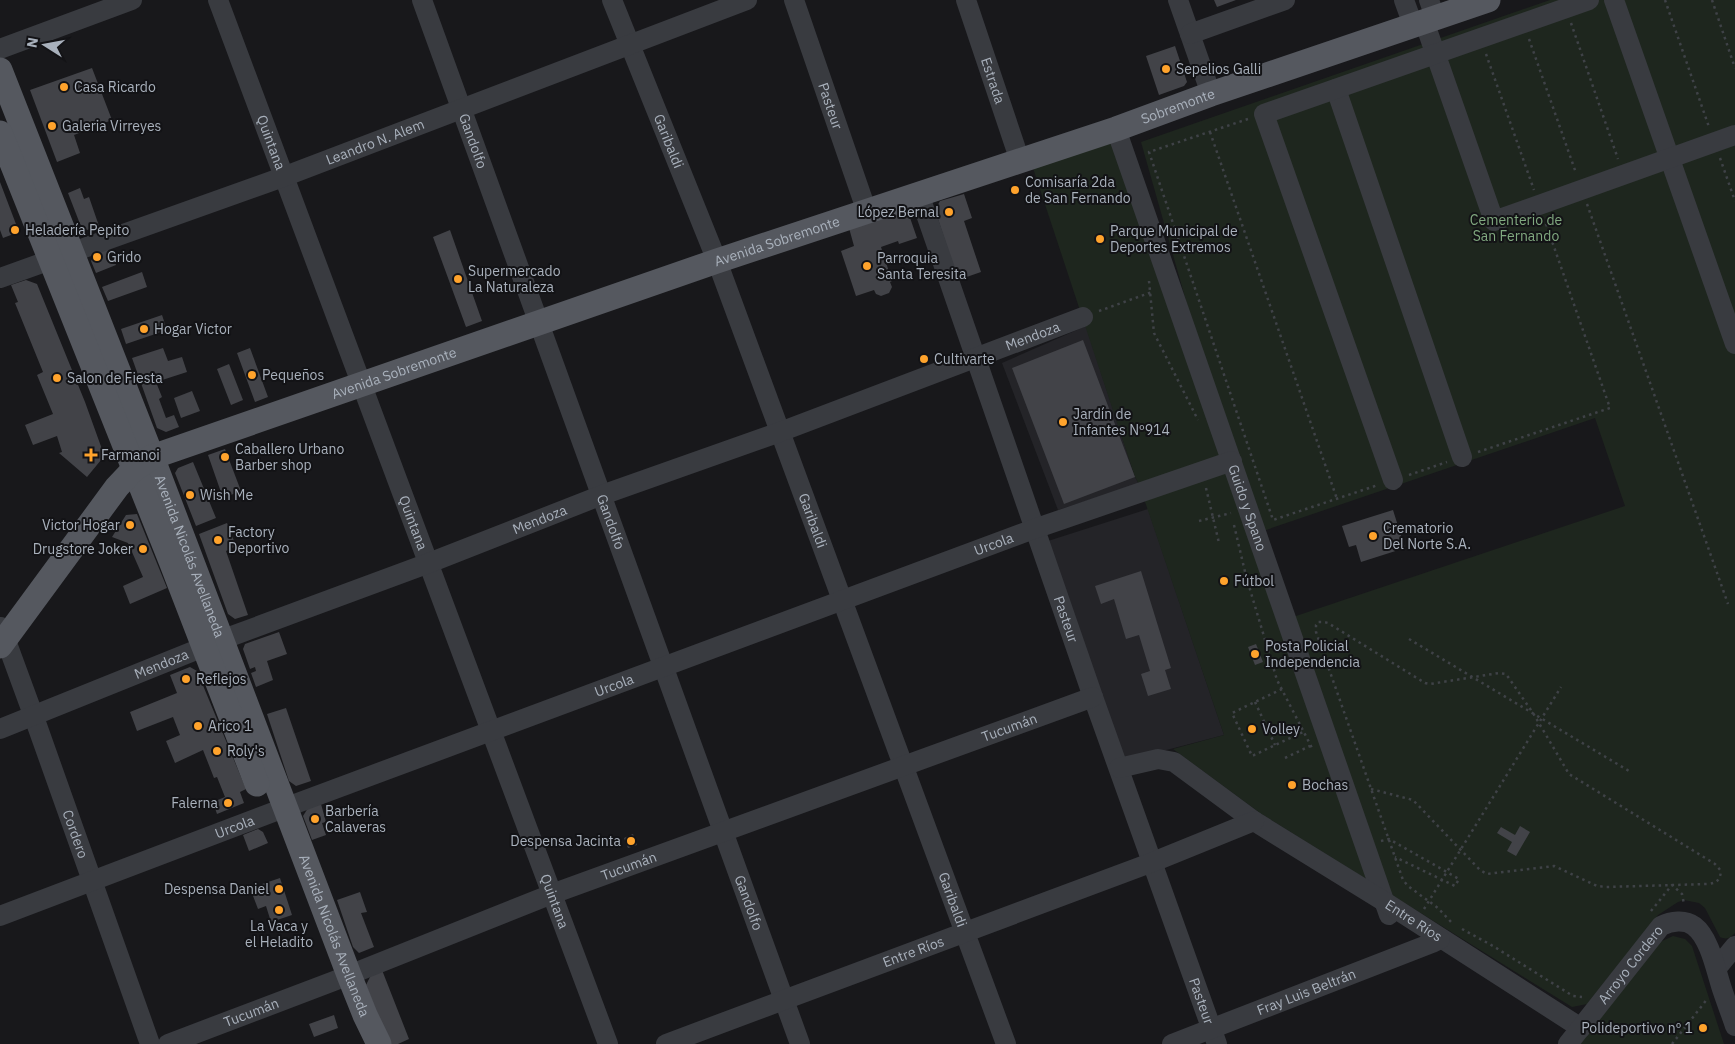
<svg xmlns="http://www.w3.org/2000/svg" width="1735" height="1044" font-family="'IBM Plex Sans',sans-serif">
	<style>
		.built { fill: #242428 }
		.green { fill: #1e261e; fill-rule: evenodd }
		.building { fill: #424348 }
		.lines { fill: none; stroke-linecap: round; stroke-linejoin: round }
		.path { stroke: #3f4247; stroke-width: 2.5; stroke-dasharray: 2.5 4; stroke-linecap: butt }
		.minor { stroke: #393b40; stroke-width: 20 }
		.major { stroke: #55585f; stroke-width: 25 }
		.poi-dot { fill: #ffa32c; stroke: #131316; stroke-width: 2 }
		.labels { text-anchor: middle; stroke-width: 4; stroke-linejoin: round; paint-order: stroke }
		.poi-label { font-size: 14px; fill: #a9b1bc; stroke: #131316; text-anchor: start }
		.street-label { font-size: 14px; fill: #a9b1bc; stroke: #131316 }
		.park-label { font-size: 14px; fill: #80a87f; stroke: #131316 }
	</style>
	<rect width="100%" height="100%" fill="#18181b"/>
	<path class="built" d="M1086,326L1135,477L1139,484L1058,510L1002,363Z
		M1148,509L1224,735L1124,761L1048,541Z"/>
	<path class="green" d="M1550,0H1735V933C1730,938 1727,940 1720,937L1705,908L1699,903L1684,900L1678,902L1658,915L1587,1004L1572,1007L1260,813L1173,749L1224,735L1139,484L1135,477L1032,165L1118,135L1228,449L1141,142ZM1595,418L1625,506L1287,619L1257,533Z
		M1673,936L1685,939L1692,946L1724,1044H1580L1660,942Z"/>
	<path class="building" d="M1214,0H1236L1217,7Z
		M1175,46L1187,82L1184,86L1159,95L1146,56Z
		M92,68L112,120L74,135L80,153L57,162L30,90Z
		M0,182L19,232L3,238L0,230Z
		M80,188L84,199L89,197L99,226L87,230L80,224L68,193Z
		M964,194L972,218L964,221L981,272L958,280L935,210L940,201Z
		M907,209L917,238L899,244L898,241L881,247L892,281L890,282L892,287L889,293L881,296L876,294L874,290L856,296L841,251L854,246L849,228Z
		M450,230L482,321L466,327L433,237Z
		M110,247L116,265L96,273L91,261L97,251Z
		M142,272L147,287L108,301L102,287Z
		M26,280L37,284L85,402L103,452L101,460L87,477L59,453L62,452L57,436L33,445L25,425L53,414L37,375L43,372L15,303L18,302L11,285Z
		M162,315L167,330L126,344L121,329Z
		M1083,340L1135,477L1064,504L1012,368Z
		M163,348L168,361L182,357L187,372L156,382L162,397L159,399L166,418L174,415L179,427L166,432L157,428L132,358Z
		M250,348L268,397L255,402L237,353Z
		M229,364L243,400L231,405L217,369Z
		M192,391L200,411L181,418L174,398Z
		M225,449L241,491L223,498L208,455Z
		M193,462L216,518L196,526L175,473L178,468Z
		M1393,510L1405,548L1361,562L1356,545L1349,547L1342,526Z
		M137,514L167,588L130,604L123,586L143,577L128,543L112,537L126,515Z
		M227,523L236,546L226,551L248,615L235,619L228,614L199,534Z
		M1141,571L1171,668L1165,670L1171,689L1148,696L1141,674L1150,671L1139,635L1126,639L1114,599L1101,604L1095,586Z
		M279,632L287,654L267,661L273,680L256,687L251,673L256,671L255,667L250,669L243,649L245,644Z
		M1256,644L1263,662L1255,665L1248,647Z
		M190,667L197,671L246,789L240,792L244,803L217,814L213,802L225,797L217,777L214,778L203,750L175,763L166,741L180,735L173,717L137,731L130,712L177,693L170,675Z
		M286,708L311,781L296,786L289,781L267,714Z
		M321,804L326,822L322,823L326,835L312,840L303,816L308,808Z
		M1520,826L1530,832L1516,856L1507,851L1512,842L1497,833L1501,827L1515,835Z
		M258,829L263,832L268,843L249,851L243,835Z
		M633,834L637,845L628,848L624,838Z
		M280,878L292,915L271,922L266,906L258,909L250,888Z
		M360,892L367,912L361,913L374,947L359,953L353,947L337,900Z
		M382,970L409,1039L398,1044H389L366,985L371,975Z
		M334,1015L338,1028L314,1037L309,1024Z"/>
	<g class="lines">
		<path class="path" d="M1665,0L1709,127
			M1712,0L1735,68
			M1571,23L1618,159
			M1529,39L1576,173
			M1486,54L1534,190
			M1248,119L1149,152L1273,520L1378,485
			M1210,132L1337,499
			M1720,158L1735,201
			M1587,204L1728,604
			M1149,281L1154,333L1198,420
			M1099,311L1152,292
			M1478,452L1610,408L1545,221
			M1409,475L1447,462
			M1206,488L1219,543
			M1199,521L1231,513
			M1234,525L1246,576L1277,680L1312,748
			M1409,639L1629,771
			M1282,689L1232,713L1252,756L1303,732
			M1255,702L1275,745
			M1285,758L1310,746
			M1371,789L1413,800L1480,870L1487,874L1554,866L1597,886L1606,887L1708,884C1717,883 1720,880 1721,871L1715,864L1569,774L1533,713L1506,674L1499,673L1430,684L1425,683L1328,623L1324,622H1318L1316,625V632L1403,880L1408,886L1438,908L1453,924
			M1381,841L1389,839L1459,879L1455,886L1395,857
			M1424,909L1561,687
			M1651,911L1672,885L1682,894L1684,904
			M1462,929L1493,946L1573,996L1582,997
			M1672,1044L1708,998"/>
		<g class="minor">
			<path id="s1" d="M218,0L608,1044"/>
			<path id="s2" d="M422,0L800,1044"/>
			<path id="s3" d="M612,0L717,261L1006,1044"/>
			<path id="s4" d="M794,0L867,212"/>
			<path id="s5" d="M966,0L1020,161"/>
			<path d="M1178,0L1211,94"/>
			<path d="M1404,0L1413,25"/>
			<path d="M1429,0L1435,17"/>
			<path d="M1614,0L1735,344"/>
			<path d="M1424,21L1494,221L1735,135"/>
			<path d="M1190,34L1285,0"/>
			<path d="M0,49L132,0"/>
			<path d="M1336,89L1462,457"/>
			<path id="s6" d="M1116,129L1389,915"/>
			<path id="s7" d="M919,194L1093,697L1217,1044"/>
			<path id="s8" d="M0,278L283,177L747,0"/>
			<path d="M1393,480L1264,114L1589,0"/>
			<path id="s9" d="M1,627L34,717L150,1044"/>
			<path id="s10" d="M0,729L221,640L429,563L602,495L780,432L1083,317"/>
			<path id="s11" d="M1119,768L1158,759L1174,762L1254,821L1385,902L1581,1028"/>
			<path id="s12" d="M0,916L284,808L1034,529L1232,461"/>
			<path d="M1717,968L1735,946"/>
			<path id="s13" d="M168,1044L334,981L552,894L1093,697"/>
			<path id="s14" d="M666,1044L1153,862L1254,821"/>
			<path id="s15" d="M1172,1044L1432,943L1440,939"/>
			<path id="s16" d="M1568,1044L1661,926C1671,921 1685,919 1694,926C1710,938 1716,971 1722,989C1726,1001 1731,1014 1735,1026"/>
		</g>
		<g class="major">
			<path id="s17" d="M0,70L152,457L349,975L365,1015L379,1044"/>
			<path d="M0,133L171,561L257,784"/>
			<path id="s18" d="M0,646L117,487L134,469L152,457L717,261L1116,129L1211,94L1488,0"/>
		</g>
	</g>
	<g class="poi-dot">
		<circle cx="1166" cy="69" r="5"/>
		<circle cx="64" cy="87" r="5"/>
		<circle cx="52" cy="126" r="5"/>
		<circle cx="1015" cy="190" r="5"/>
		<circle cx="949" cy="212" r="5"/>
		<circle cx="15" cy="230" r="5"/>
		<circle cx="1100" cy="239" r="5"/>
		<circle cx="97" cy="257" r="5"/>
		<circle cx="867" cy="266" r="5"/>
		<circle cx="458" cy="279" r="5"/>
		<circle cx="144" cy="329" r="5"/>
		<circle cx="924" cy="359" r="5"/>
		<circle cx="252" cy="375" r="5"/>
		<circle cx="57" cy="378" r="5"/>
		<circle cx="1063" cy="422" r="5"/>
		<path d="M88.5 447.5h5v5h5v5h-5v5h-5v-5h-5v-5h5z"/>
		<circle cx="225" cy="457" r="5"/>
		<circle cx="190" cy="495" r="5"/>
		<circle cx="130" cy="525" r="5"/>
		<circle cx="1373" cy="536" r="5"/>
		<circle cx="218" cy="540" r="5"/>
		<circle cx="143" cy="549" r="5"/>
		<circle cx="1224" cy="581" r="5"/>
		<circle cx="1255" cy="654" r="5"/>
		<circle cx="186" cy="679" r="5"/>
		<circle cx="198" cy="726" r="5"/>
		<circle cx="1252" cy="729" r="5"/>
		<circle cx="217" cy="751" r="5"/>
		<circle cx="1292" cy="785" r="5"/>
		<circle cx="228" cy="803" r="5"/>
		<circle cx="315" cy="819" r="5"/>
		<circle cx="631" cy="841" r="5"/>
		<circle cx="279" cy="889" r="5"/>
		<circle cx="279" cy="910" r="5"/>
		<circle cx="1703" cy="1028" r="5"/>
	</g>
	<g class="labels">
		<g class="poi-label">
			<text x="1176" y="74">Sepelios Galli</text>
			<text x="74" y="92">Casa Ricardo</text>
			<text x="62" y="131">Galeria Virreyes</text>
			<text x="1025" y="187">Comisaría 2da<tspan x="1025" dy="16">de San Fernando</tspan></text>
			<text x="939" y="217" text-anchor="end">López Bernal</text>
			<text x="25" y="235">Heladería Pepito</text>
			<text x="1110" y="236">Parque Municipal de<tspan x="1110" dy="16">Deportes Extremos</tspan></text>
			<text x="107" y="262">Grido</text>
			<text x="877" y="263">Parroquia<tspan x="877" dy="16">Santa Teresita</tspan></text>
			<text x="468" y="276">Supermercado<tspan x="468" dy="16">La Naturaleza</tspan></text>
			<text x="154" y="334">Hogar Victor</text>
			<text x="934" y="364">Cultivarte</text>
			<text x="262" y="380">Pequeños</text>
			<text x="67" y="383">Salon de Fiesta</text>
			<text x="1073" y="419">Jardín de<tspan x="1073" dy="16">Infantes Nº914</tspan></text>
			<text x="235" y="454">Caballero Urbano<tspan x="235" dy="16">Barber shop</tspan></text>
			<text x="101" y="460">Farmanoi</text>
			<text x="200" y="500">Wish Me</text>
			<text x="120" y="530" text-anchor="end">Victor Hogar</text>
			<text x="1383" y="533">Crematorio<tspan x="1383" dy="16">Del Norte S.A.</tspan></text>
			<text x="228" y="537">Factory<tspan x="228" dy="16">Deportivo</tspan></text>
			<text x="133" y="554" text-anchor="end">Drugstore Joker</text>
			<text x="1234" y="586">Fútbol</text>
			<text x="1265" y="651">Posta Policial<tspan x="1265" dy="16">Independencia</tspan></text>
			<text x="196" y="684">Reflejos</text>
			<text x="208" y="731">Arico 1</text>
			<text x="1262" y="734">Volley</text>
			<text x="227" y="756">Roly's</text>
			<text x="1302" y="790">Bochas</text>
			<text x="218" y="808" text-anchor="end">Falerna</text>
			<text x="325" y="816">Barbería<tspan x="325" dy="16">Calaveras</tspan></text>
			<text x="621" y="846" text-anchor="end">Despensa Jacinta</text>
			<text x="269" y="894" text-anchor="end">Despensa Daniel</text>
			<text x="279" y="931" text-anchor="middle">La Vaca y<tspan x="279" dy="16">el Heladito</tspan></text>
			<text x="1693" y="1033" text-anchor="end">Polideportivo nº 1</text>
		</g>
		<g class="street-label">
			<text dy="5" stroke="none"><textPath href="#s5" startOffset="85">Estrada</textPath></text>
			<text dy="5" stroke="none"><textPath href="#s4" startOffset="112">Pasteur</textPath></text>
			<text dy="5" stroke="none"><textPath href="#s18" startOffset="1328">Sobremonte</textPath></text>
			<text dy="5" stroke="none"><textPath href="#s8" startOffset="399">Leandro N. Alem</textPath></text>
			<text dy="5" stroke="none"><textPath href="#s2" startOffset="150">Gandolfo</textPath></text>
			<text dy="5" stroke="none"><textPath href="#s3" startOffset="152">Garibaldi</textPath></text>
			<text dy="5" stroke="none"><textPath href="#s1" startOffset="152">Quintana</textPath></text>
			<text dy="5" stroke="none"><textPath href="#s18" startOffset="905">Avenida Sobremonte</textPath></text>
			<text dy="5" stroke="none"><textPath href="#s10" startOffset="1105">Mendoza</textPath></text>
			<text dy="5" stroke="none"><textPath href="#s18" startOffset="500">Avenida Sobremonte</textPath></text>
			<text dy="5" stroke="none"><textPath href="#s6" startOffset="401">Guido y Spano</textPath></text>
			<text dy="5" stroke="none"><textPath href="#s10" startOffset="579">Mendoza</textPath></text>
			<text dy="5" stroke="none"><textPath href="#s3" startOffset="558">Garibaldi</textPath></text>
			<text dy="5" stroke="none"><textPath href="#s1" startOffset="558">Quintana</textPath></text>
			<text dy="5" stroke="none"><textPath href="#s2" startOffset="555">Gandolfo</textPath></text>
			<text dy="5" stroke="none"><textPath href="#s12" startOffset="1061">Urcola</textPath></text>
			<text dy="5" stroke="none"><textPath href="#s17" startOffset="522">Avenida Nicolás Avellaneda</textPath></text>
			<text dy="5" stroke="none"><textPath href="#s7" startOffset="450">Pasteur</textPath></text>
			<text dy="5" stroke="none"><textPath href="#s10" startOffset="174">Mendoza</textPath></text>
			<text dy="5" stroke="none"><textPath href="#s12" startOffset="656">Urcola</textPath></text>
			<text dy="5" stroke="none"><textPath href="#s13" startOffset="899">Tucumán</textPath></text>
			<text dy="5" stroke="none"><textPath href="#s12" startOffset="251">Urcola</textPath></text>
			<text dy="5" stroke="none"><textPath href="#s9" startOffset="220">Cordero</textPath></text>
			<text dy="5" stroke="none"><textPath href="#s13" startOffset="494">Tucumán</textPath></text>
			<text dy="5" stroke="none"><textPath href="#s3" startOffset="962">Garibaldi</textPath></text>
			<text dy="5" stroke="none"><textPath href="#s1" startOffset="962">Quintana</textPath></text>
			<text dy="5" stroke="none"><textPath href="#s2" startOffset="960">Gandolfo</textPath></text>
			<text dy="5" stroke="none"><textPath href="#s11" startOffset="344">Entre Ríos</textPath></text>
			<text dy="5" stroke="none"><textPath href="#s17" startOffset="928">Avenida Nicolás Avellaneda</textPath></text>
			<text dy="5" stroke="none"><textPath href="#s14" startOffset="264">Entre Ríos</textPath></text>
			<text dy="5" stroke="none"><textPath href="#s16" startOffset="101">Arroyo Cordero</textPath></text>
			<text dy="5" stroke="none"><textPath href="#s15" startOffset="144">Fray Luis Beltrán</textPath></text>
			<text dy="5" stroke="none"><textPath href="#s7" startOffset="855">Pasteur</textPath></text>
			<text dy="5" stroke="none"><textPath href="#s13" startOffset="89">Tucumán</textPath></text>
		</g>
		<g class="park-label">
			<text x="1516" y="225">Cementerio de<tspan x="1516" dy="16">San Fernando</tspan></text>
		</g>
	</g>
	<g transform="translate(45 45) rotate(281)" stroke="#131316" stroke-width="4" paint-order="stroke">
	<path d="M0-4L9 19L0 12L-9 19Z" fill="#a9b1bc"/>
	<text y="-8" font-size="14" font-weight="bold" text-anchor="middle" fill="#a9b1bc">N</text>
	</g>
</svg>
